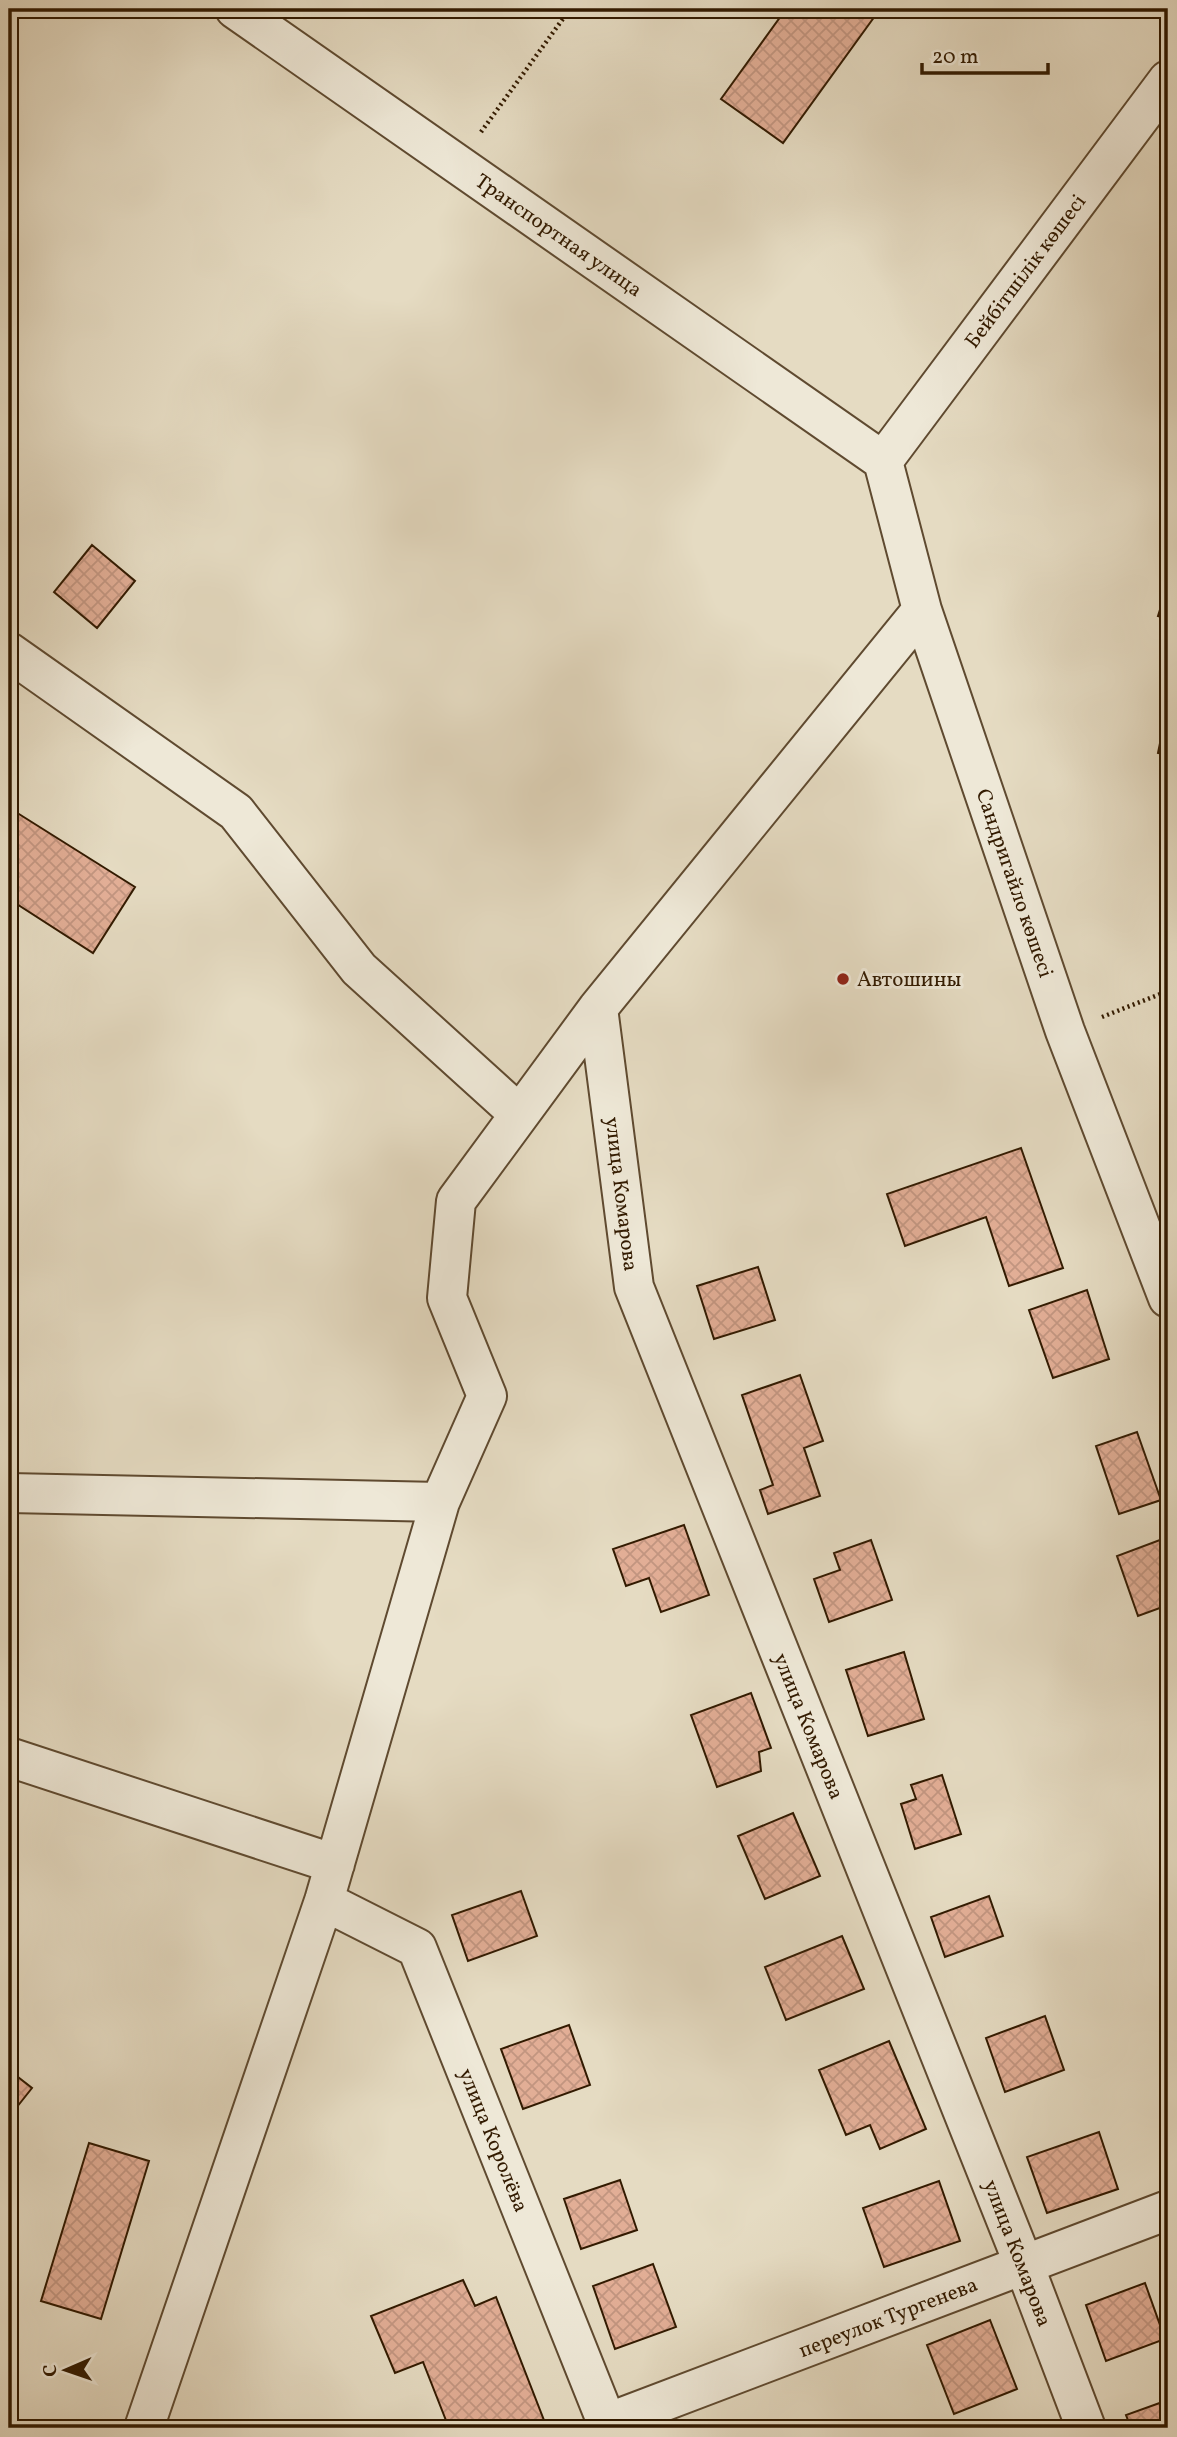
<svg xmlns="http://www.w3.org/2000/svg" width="1177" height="2437" font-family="Vollkorn,serif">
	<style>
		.building { fill: url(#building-cross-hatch); stroke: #321a00; stroke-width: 2 }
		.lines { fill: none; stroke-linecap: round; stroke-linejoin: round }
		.minor-casing { stroke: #5f4a30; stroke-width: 42 }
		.path { stroke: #321a00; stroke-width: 4.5; stroke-dasharray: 2 3.5; stroke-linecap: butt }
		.minor { stroke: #eee8d7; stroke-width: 38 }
		.poi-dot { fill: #8f2418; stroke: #eee8d7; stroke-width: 2.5 }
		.labels { text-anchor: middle; stroke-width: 6; stroke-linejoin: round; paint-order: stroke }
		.street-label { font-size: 21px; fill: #321a00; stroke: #eee8d7 }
		.poi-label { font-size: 21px; fill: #321a00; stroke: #eee8d7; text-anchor: start }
	</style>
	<defs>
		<pattern id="building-cross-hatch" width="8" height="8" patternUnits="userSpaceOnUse" patternTransform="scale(1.75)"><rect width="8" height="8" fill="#e2ae96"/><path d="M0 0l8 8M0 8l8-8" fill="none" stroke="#c29580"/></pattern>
	</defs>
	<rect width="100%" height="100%" fill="#e5dbc2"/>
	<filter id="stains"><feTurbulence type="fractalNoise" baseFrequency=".00286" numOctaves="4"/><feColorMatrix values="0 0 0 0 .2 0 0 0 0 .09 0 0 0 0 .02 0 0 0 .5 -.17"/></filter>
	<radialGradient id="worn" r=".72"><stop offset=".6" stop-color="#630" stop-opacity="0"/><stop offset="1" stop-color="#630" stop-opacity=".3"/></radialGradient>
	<path class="building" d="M786,9H880L783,143L721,99Z
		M92,545L135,581L97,628L54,592Z
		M1168,584V619L1158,616Z
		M1166,714H1168V755L1158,753Z
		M11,809L135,887L93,953L9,899V813Z
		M1021,1148L1063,1268L1009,1286L986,1217L905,1246L887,1194Z
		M758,1267L775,1320L714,1339L697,1286Z
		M1087,1290L1109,1359L1053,1378L1029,1310Z
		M800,1375L823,1441L804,1448L820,1496L768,1514L760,1490L773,1485L742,1395Z
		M1137,1432L1161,1500L1119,1514L1096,1446Z
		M684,1525L709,1595L661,1612L649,1578L626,1586L613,1549Z
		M1168,1537V1605L1138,1616L1117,1556Z
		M871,1540L892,1600L829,1622L814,1579L840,1570L834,1553Z
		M904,1652L924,1719L868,1736L846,1670Z
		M751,1693L771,1748L759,1752L761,1771L717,1787L691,1715Z
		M942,1775L961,1834L915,1849L901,1804L916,1799L911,1785Z
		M793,1813L820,1876L765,1899L738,1836Z
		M521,1891L537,1936L468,1961L452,1915Z
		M989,1896L1003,1936L945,1957L931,1917Z
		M842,1936L864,1989L786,2020L765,1967Z
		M1045,2016L1064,2070L1005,2092L986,2038Z
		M569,2025L590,2085L523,2109L501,2049Z
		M889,2041L926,2129L880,2149L870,2125L846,2135L819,2070Z
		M9,2070L32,2088L9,2117Z
		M1099,2132L1118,2189L1047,2213L1027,2157Z
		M89,2143L149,2161L101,2319L41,2301Z
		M620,2180L637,2230L581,2249L564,2199Z
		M939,2181L960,2241L884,2267L863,2208Z
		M653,2264L676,2327L615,2349L593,2286Z
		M463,2280L475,2306L496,2297L547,2428H449L423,2362L395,2373L371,2316Z
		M1145,2283L1165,2339L1106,2361L1086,2305Z
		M990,2320L1017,2389L954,2414L927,2345Z
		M1168,2400V2428H1131L1126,2415Z"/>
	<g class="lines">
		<g class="minor-casing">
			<path id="minor" d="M235,9L883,461
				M883,461L922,610L1065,1031L1168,1298
				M883,461L1168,80
				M9,652L236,812L359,969L519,1114
				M598,1008L634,1287L1024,2265L1086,2428
				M9,1493L440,1502
				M9,1757L335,1864
				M324,1901L417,1948L609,2428
				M607,2423L1168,2210
				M144,2428L324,1901L440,1502L487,1396L447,1298L456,1201L598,1008L922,610"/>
		</g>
		<path class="path" d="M481,132L570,9
			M1102,1017L1168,991"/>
		<use href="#minor" class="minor"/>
	</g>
	<circle class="poi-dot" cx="843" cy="979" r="7"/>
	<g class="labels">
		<g class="street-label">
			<text transform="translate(559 235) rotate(35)" y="7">Транспортная улица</text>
			<text transform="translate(1025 271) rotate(-53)" y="7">Бейбітшілік көшесі</text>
			<text transform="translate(1015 883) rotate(71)" y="7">Сандригайло көшесі</text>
			<text transform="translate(622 1194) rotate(83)" y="7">улица Комарова</text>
			<text transform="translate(809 1726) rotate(68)" y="7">улица Комарова</text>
			<text transform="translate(494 2140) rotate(68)" y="7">улица Королёва</text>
			<text transform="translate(1018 2253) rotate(69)" y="7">улица Комарова</text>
			<text transform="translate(888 2317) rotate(-21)" y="7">переулок Тургенева</text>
		</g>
		<g class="poi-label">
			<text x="857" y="986">Автошины</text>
		</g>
	</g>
	<rect width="1177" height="2437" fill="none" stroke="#e5dbc2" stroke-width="35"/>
	<rect x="10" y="10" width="1156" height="2416" fill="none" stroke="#321a00" stroke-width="3.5"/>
	<rect x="18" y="18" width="1142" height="2402" fill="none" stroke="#321a00" stroke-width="2"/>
	<g transform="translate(66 2370) rotate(268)" stroke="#eee8d7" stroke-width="5" paint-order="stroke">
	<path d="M0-5L12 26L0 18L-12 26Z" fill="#321a00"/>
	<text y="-10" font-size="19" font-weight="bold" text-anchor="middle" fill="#321a00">С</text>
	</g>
	<path d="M922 63v10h126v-10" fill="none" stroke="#321a00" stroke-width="3.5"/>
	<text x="932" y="63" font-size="21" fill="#321a00" stroke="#eee8d7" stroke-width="5" paint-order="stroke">20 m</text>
	<rect width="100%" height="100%" filter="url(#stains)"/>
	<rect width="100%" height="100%" fill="url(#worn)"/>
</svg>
